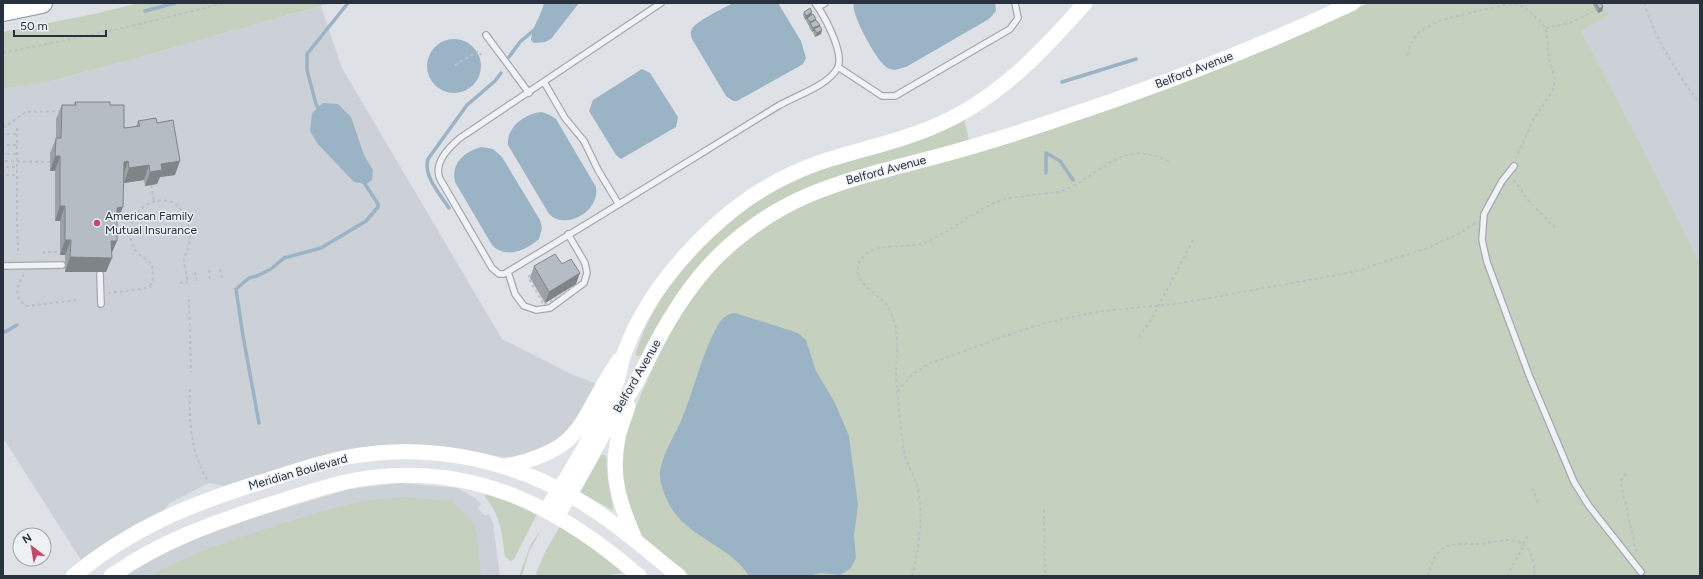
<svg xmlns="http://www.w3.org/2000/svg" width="1703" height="579" font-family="Figtree,sans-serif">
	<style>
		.built { fill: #ccd1d8 }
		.green { fill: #c5d0bf }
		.water { fill: #9ab3c5 }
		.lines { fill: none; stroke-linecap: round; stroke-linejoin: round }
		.stream { stroke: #9ab3c5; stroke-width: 3.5 }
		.service-casing { stroke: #a4a9b1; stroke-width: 8 }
		.motorway-casing { stroke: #86919c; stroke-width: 22 }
		.path { stroke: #bcc0c5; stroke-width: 2; stroke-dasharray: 3 3; stroke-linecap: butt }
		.service { stroke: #f0f2f5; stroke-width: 5.5 }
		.secondary { stroke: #fff; stroke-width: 15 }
		.motorway { stroke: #fff; stroke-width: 20 }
		.wall { fill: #9ca2a8 }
		.shaded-wall { fill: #7f8488 }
		.building { fill: #b5bcc3; stroke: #7f8488 }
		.poi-dot { fill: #c74768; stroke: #edf1f4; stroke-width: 1.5 }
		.labels { text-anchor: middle; stroke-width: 3; stroke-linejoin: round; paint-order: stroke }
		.street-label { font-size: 12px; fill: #28313d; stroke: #edf1f4 }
		.poi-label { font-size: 12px; fill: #28313d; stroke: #edf1f4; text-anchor: start }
	</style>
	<rect width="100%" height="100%" fill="#dee2e7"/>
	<path class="built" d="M1602,3H1700V263L1642,147L1581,31L1608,15Z
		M321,6L342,68L502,339L571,374L599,385L584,412L558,442L516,457H501L448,447L409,444L376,446L315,457L224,486L209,483L170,503L164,510L108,541L81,560L3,438V89L50,81L119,63Z
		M400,483L457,488L475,498L481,504L478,508L485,516L489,514L493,523L500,576H125L158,555L187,541L248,519L350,489Z"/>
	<path class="green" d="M138,3H331L119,63L50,81L3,89V32L94,14Z
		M1369,3H1602L1609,15L1581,31L1642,147L1700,263V576H690C672,562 644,547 635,525C631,516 620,478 620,470C621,436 634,411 647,381C666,340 686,299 718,266C746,238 777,218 812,201L1320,25Z
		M964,119L969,140L751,220L641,357L635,355C661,273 732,205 810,174C840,162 870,157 900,147C923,140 943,130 964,119Z
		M602,454L606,456L608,481L613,508L612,510L580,492Z
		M486,494L502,498L537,514L514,559L511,561L505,557C502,535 501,515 485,497Z
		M406,497L452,501C457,509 466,512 472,521C479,531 479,562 481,576H151C192,552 236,538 281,524C322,511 362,498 406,497Z
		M562,526L600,553L623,573L600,576H535L545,552L559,528Z
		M542,528L529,552L522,576H519L531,544Z"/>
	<path class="water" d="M544,3H579L551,39L545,42L534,43L531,40C532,26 541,17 544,3Z
		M733,3H778L801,41L806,58L803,64L798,67L737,101H733L726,96L692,39C691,36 690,32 692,29C696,21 724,8 733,3Z
		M854,3H995L996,11L989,19L906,67L894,70C890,69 886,68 883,64C875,56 850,13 854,3Z
		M427 66a27 27 0 1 1 54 0a27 27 0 1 1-54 0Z
		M642,69L650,73L678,117L676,127L621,159L616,155L589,111L593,100Z
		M323,103L338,104L351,117L364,155L373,170L372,180L366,184L354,182L317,143L310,131L312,113Z
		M542,112L550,115L556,119L596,187C600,211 566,231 549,214L508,145C506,127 526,113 542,112Z
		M481,147L493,149L502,157L540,220L542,228L539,239C525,251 506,259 492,245L455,182C451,163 464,152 481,147Z
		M735,313L798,333L806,340L816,371L835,403L849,436L858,505L854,535L856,558L851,568L840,575L821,573L808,576H749C730,545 689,539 670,506C665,496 659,483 660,472C663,451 676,434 683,416C695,386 702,353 718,325C722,318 727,314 735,313Z"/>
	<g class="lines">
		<path class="stream" d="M145,11L175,3
			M509,57L520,42L534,30
			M1062,82L1136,59
			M320,111L316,104L307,70V54L348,3
			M1046,173V153L1060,161L1073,180
			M449,208C440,194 423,176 428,159L467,105L495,81L501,73
			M3,333L17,325
			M259,423L243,336L236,289L249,278L257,276L271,269L284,258L321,248L366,221L378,207V204L363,181"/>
		<g class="service-casing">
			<path id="service" d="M661,3L460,138C448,148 433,163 440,179L492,268L499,274H504C596,219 687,162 778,106C795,96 830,85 838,67C844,52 824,15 815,3
				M818,7L825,3
				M486,35L529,93
				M838,67L882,96H895L1010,29L1018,18L1015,3
				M544,82L565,118L584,141L598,170L618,203
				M1514,166L1502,181L1484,214L1482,240L1487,262L1529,375L1574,482L1589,506L1641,572
				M3,266L62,265
				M508,272L515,294L524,306L536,310L550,308L584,283L587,273L585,263L568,234
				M100,274L101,304"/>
		</g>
		<g class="motorway-casing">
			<path id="motorway" d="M3,11L42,3"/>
		</g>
		<path class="path" d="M1644,3C1656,40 1677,73 1700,104
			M1546,28L1570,23L1592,12
			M3,53L123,28L225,3
			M1408,55C1410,23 1454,17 1478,11C1490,9 1502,4 1515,4L1526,8L1546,28L1549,59L1555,79L1553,90L1532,122L1516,158
			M455,65L479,51L481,55
			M3,128L26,112L61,111
			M17,128V219L18,255
			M7,134H17
			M7,145H17
			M7,154H17
			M5,161L50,162
			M6,167H17
			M6,175H17
			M1514,180L1528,200L1556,229
			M151,185L154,201
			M44,254V252H60
			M552,263L558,272L567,267L578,285L544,305L528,277Z
			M220,269L222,279
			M209,270L210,280
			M195,272L197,282
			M24,274C16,286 13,298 27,306L78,300
			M180,283L187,282
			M150,286L153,279L152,265C147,258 137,256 133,246C118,208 173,179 187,221C190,229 191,239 188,248C187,252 185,255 184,259C184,267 187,276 188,284
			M108,293L143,289L150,286L151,288
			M189,299L191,372
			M1139,337L1152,318L1193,240
			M190,389C189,419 190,451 207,479
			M898,391L913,374L928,364L1011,334L1049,322L1101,311L1176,304L1353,272L1427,248L1461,233L1475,223
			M1626,474L1622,478L1621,483L1636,551
			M1533,488L1538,504
			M1044,510L1045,576
			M1523,544L1528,536
			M912,576C919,551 924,512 917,486C914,474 906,464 904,451C901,431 899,409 897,388C894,367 900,345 895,324C893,317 890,309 885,303C876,293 855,283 858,267C863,240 902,249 920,244C947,235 968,215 994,203C1008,197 1025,196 1040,194C1050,193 1060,193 1069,188C1107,169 1124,139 1170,162
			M1428,576C1431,566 1434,555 1442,549C1453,542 1467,544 1479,544C1496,543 1519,532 1530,552C1534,560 1535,568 1534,576
			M1507,576L1524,545"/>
		<use href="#service" class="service"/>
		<path class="secondary" d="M628,406C625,417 620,427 618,438C610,477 620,504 635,539
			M506,466C588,449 578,419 619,360
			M546,510C572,471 597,427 616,384C620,375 620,364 624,354C644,298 687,247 733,210C758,190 788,174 818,163C856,150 895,143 933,127C996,101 1041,53 1085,3
			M557,516C580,480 597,442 619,407C623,401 628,397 631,391C640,377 647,361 654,347C671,315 691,283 717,257C781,193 848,180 931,158C973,147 1015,134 1056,120C1157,87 1257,48 1353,3
			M73,576C132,528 186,506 258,483C287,474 317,463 348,457C436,441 524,462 597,512C626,531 652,555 679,576
			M111,576C162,541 210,524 268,505C296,496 325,486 355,480C467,460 556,504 639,576"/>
		<use href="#motorway" class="motorway"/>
	</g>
	<path class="wall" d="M1592,3H1601L1602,11L1598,13Z
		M804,12H812L811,15L815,20L819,27L821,34L815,37L813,33L814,31L812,32L809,27L810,25L809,26L806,21L807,18L805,20L803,15Z
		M75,102L110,105L124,128L136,127L138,121L157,123L175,175L160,177L157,184L145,186L144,180L124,183L123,178L117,222L111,255L106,272H65V255H60V221H55V171H50V153L56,138V119L62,105H74Z
		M562,264L576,284L545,303L530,278L534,266Z"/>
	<path class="shaded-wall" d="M1603,7L1602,11L1598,13L1599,9Z
		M812,12L811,16L805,20L806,16Z
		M816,19L815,22L810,23V25L809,26L810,22Z
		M820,25L818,29H814V31L812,32L813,28Z
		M822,30L821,34L815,37L817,33Z
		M55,156H60L55,171H50Z
		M128,161L123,176L124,162Z
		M180,161L175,175L160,177L157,184L145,186L150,172L161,164Z
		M149,165L144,180L124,183L129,168Z
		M60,206H65L60,221H55Z
		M123,207L117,222H112L117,208Z
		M65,240H71L65,255H60Z
		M111,241H117L111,255Z
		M70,257L112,258L106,272H65Z
		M580,273L576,284L545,303L549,292Z"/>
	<path class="building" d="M1596,3H1601L1603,7L1599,9Z
		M810,8L812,12L806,16L804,12Z
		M813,14L816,19L810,22L807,18Z
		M816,20L820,25L813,28L810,23Z
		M820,26L822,30L817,33L814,29Z
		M75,102H110V105H124V128L140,126L138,121L156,118L157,123L173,120L180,161L161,164L162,170L150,172L149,165L129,168L128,161L124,162L123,207L117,208V241H111L112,258L70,257L71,240H65V206H60V156H55L56,138H61L62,105H76Z
		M555,254L562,264L571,259L580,273L549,292L534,266Z"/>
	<circle class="poi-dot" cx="97" cy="223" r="4"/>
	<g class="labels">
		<g class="street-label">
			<text transform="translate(1194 70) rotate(-21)" y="4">Belford Avenue</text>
			<text transform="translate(886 170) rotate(-15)" y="4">Belford Avenue</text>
			<text transform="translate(637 376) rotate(-60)" y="4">Belford Avenue</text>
			<text transform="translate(298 472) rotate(-16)" y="4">Meridian Boulevard</text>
		</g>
		<g class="poi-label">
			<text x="105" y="220">American Family<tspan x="105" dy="14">Mutual Insurance</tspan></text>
		</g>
	</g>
	<rect width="1703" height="579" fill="none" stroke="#28313d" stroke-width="8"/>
	<g transform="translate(32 547) rotate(329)"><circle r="19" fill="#edf1f4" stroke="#9ea4ab"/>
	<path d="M0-3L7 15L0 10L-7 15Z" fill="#c74768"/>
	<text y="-6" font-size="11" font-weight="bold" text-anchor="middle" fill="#28313d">N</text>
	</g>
	<path d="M14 30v6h92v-6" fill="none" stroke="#28313d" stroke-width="2"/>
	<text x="20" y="30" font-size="12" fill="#28313d" stroke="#edf1f4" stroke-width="3" paint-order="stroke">50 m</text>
</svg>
